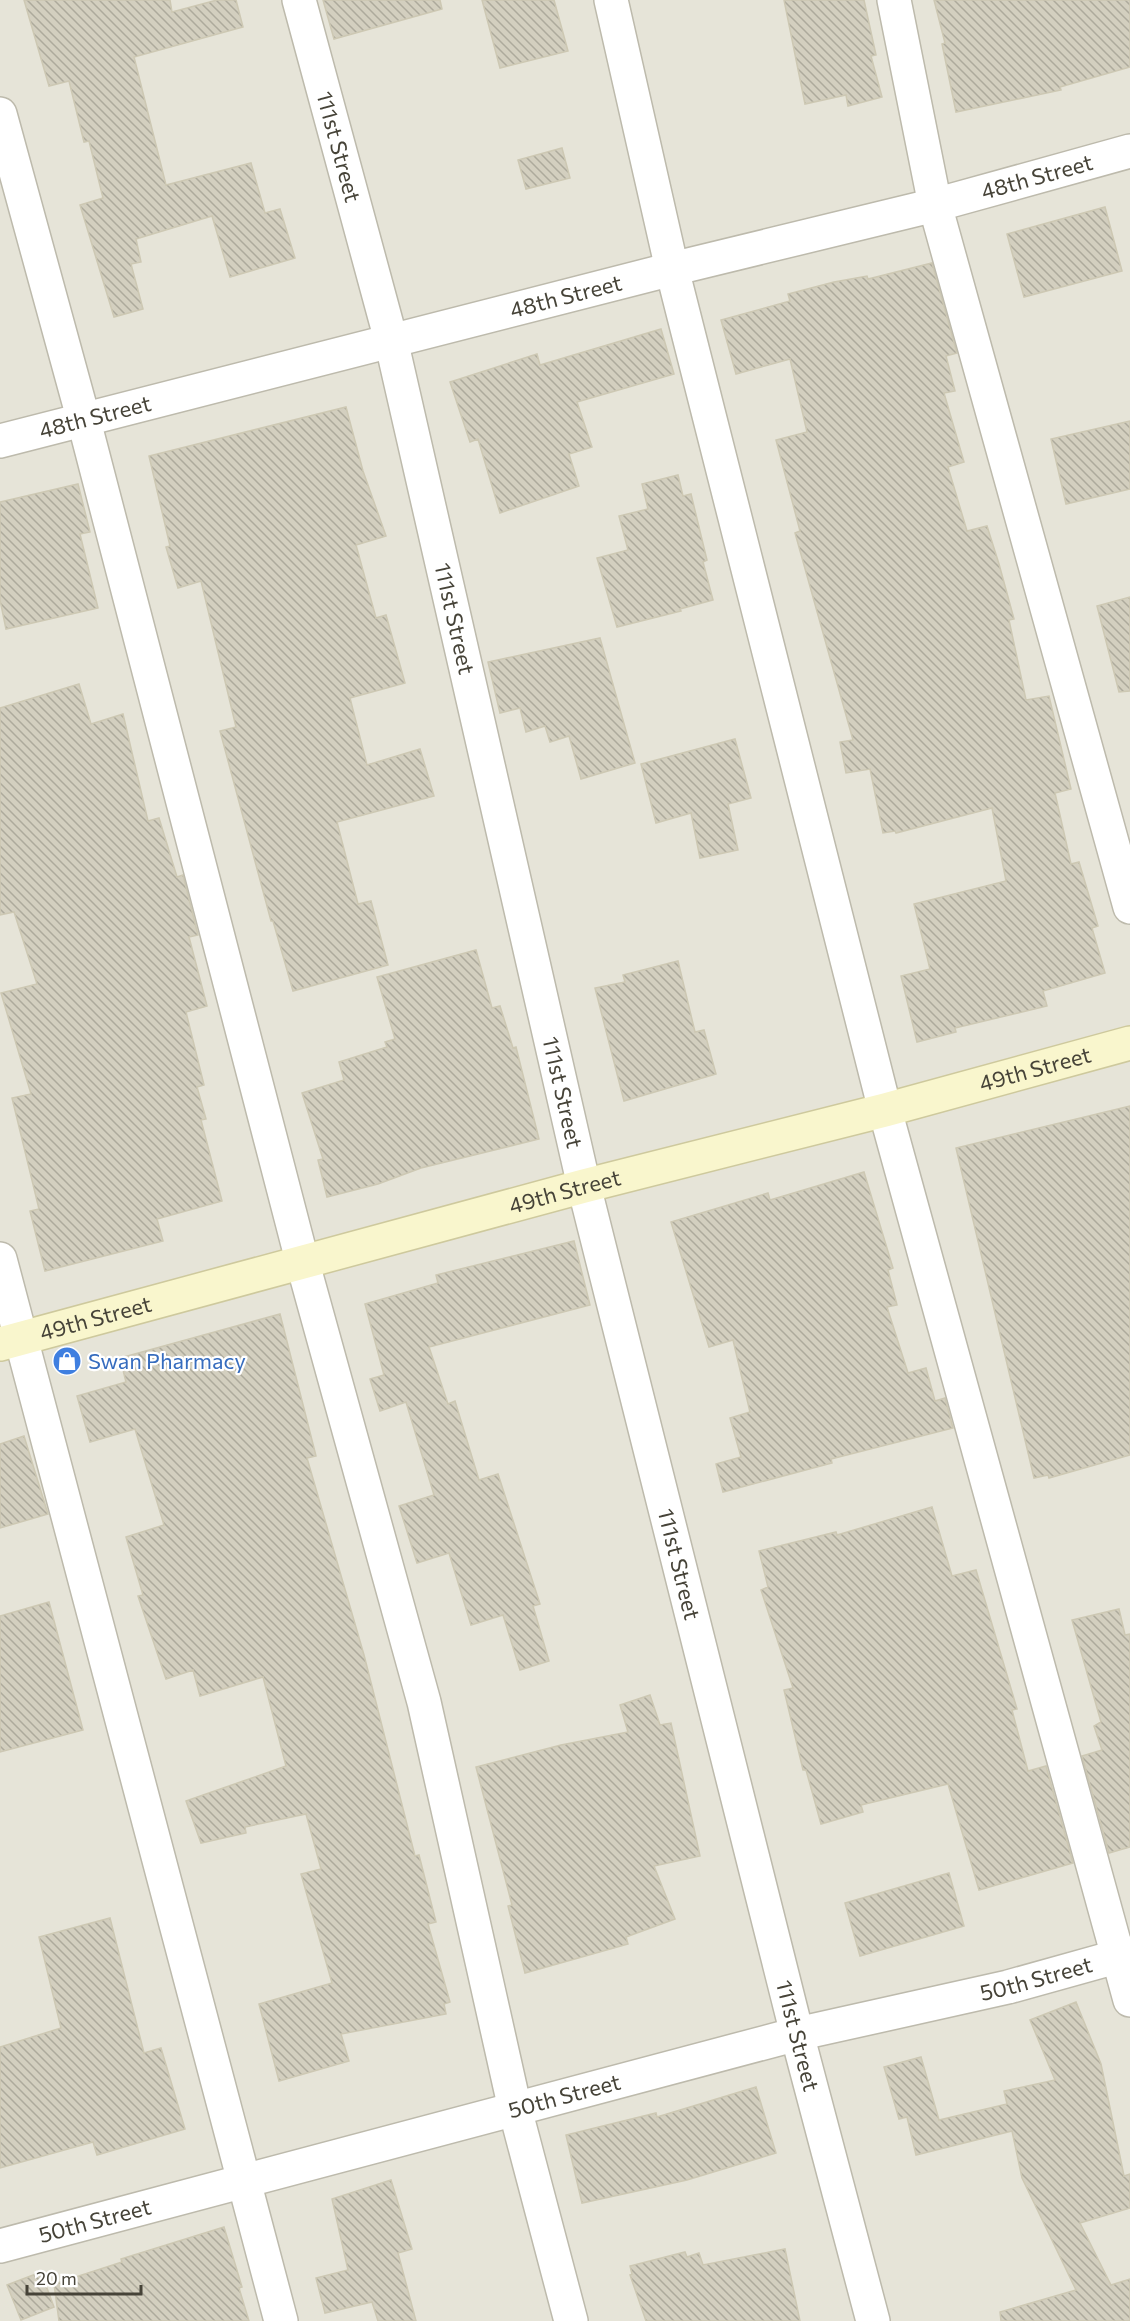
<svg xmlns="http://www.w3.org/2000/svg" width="1130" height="2321" font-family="Commissioner,sans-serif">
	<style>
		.residential { fill: #e6e4d8 }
		.building { fill: url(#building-back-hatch); stroke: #cdc8b3; stroke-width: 1.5 }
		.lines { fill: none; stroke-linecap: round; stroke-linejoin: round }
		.street-casing { stroke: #bdbaac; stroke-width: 36 }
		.secondary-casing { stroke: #cec99d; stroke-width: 36 }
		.street { stroke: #fff; stroke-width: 33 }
		.secondary { stroke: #f9f6cd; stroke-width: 33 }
		.labels { text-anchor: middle; stroke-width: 4.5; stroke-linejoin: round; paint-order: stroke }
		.street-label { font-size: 22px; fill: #464338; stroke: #fff }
		.shop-label { font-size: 22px; fill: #366cbe; stroke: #fff; text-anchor: start }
	</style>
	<defs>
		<pattern id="building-back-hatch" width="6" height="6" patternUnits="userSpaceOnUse" patternTransform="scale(1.5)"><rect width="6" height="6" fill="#d3cfbf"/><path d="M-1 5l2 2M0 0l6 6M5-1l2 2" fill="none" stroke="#adaa9c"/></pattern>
	</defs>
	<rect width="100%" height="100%" fill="#f3f1e9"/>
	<path class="residential" d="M0,0H1130V2321H0Z"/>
	<path class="building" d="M24,0H170L172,12L217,0H236L243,27L134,57L166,185L251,163L265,213L280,209L295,258L230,277L212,216L136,239L141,262L131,264L143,309L114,317L80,205L103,198L89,141L84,142L69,81L49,86Z
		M323,0H440L442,9L334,39Z
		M482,0H554L568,51L500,68Z
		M784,0H864L876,55L871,56L882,97L848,106L846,95L805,104Z
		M934,0H1130V67L1060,87L1061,90L956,112L942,44L945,43Z
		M562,148L570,178L526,189L518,160Z
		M1105,207L1122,271L1024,297L1007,234Z
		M932,263L957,353L946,356L955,391L944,393L964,462L948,467L967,531L987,526L999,564L1014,619L1009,620L1026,700L1049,696L1071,789L1055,793L1071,864L1079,862L1098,926L1092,928L1105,973L1043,991L1047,1006L955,1028L956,1032L917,1042L901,976L930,969L914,904L1006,881L992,808L896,833L895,831L883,833L870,769L846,773L840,742L853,740L795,533L800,531L776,440L807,432L790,359L736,374L721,320L790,301L788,294L834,282L867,276L868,279Z
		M661,329L674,374L577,402L592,447L569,454L579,486L500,513L478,439L470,442L450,382L537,354L540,365Z
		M346,407L363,471L386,536L356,545L376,618L386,615L405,683L350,698L367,765L420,749L434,796L337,822L358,904L371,901L388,965L293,991L273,921H271L220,731L236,727L201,581L178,588L166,547L170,546L149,456Z
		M1130,421V489L1066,504L1051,439Z
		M678,475L683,496L691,494L707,560L703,562L713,600L680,609L681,611L617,627L597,558L628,550L619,516L648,509L642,484Z
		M78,484L90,532L80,534L98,608L6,629L0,600V502Z
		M1130,597V691L1119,692L1097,606Z
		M600,638L635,763L581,779L569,736L550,742L545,726L526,732L520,708L500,713L488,662Z
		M79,684L91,724L123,714L148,821L159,818L177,877L183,875L198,935L189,937L207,1006L186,1012L204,1085L197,1087L206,1119L201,1120L222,1201L157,1219L163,1241L45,1271L30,1211L39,1209L12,1098L31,1094L1,993L37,984L14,912L0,915V708Z
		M735,739L751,798L728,804L738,850L700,858L691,813L656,823L641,764Z
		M476,950L492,1008L500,1006L513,1048L516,1047L539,1139L421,1168L378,1184L327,1197L318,1160L323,1159L302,1093L344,1080L339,1062L387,1047L385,1042L395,1039L377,977Z
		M678,961L695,1032L704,1030L716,1074L624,1101L595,988L625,982L623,975Z
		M1130,1106V1455L1049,1478L1048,1475L1034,1478L956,1148Z
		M864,1172L893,1268L888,1270L897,1305L887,1307L908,1373L926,1368L935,1401L945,1398L953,1428L831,1459L832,1463L723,1492L716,1464L741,1457L730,1418L750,1412L733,1340L709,1347L671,1222L768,1193L770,1200Z
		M574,1241L590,1305L429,1347L448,1404L455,1401L479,1480L498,1474L540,1604L533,1606L549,1661L520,1670L503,1615L471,1625L449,1553L417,1563L399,1506L434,1495L406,1402L380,1411L370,1379L384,1375L365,1304L438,1283L436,1275Z
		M280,1314L316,1456L307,1458L364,1655L415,1856L419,1855L436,1922L428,1924L450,2002L444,2004L446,2014L341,2034L349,2061L279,2081L259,2004L332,1983L301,1874L321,1869L306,1814L245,1827L246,1833L201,1843L186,1801L286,1766L263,1677L200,1696L193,1670L166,1679L138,1596L143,1595L126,1537L164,1525L135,1429L90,1442L77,1396L126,1382L120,1358Z
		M24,1436L48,1514L0,1528V1444Z
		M932,1507L952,1576L976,1570L1017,1709L1012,1710L1028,1771L1046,1766L1073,1863L979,1890L948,1784L861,1805L863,1812L821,1824L806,1770H803L784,1690L793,1688L761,1590L768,1587L759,1551L836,1532L837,1535Z
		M49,1602L83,1730L0,1752V1616Z
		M1119,1609L1125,1635L1130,1634V1847L1109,1853L1082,1756L1102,1750L1094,1726L1101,1722L1072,1620Z
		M650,1695L660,1725L671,1723L700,1856L654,1866L675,1919L626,1937L628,1944L525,1973L508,1906L512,1905L476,1767L561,1745L628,1732L620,1705Z
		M949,1873L964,1926L860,1956L845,1903Z
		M110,1918L144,2053L161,2048L185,2129L97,2155L93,2142L0,2168V2047L61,2028L39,1937Z
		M1076,2002L1101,2064L1124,2176L1130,2174V2208L1080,2223L1111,2285L1130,2279V2321H1001L1000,2312L1076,2290L1022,2178L1012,2131L916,2155L907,2117L899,2119L884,2067L921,2057L939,2120L1007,2104L1004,2091L1055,2080L1030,2020Z
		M756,2087L776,2153L687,2180L582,2203L566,2135L656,2113L657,2117Z
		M391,2180L412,2249L398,2253L416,2321H378L372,2302L325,2313L316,2278L348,2270L332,2199Z
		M224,2227L242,2287L239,2288L249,2321H59L54,2284L122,2262L121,2259Z
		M785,2249L800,2321H646L630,2275L632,2274L630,2266L685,2252L687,2257L699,2253L703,2265Z
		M41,2272L54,2307L21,2320L7,2285Z"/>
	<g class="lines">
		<g class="street-casing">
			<g id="street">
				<path id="s1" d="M299,0L391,340L584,1186L797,2034L873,2321"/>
				<path d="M611,0L672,269L885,1110L1130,2000"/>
				<path d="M894,0L935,205L1130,907"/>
				<path d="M0,114L84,421L303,1264L424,1702L515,2109L571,2321"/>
				<path id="s2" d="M0,441L672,269L935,205L1130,151"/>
				<path d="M0,1259L281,2321"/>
				<path id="s3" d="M0,2246L797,2034L1008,1987L1130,1953"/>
			</g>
		</g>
		<g class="secondary-casing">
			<g id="secondary">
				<path id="s4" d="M0,1344L584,1186L885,1110L1130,1043"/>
			</g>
		</g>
		<use href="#street" class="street"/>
		<use href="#secondary" class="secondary"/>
	</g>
	<defs>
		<g id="shop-disc" transform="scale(1.5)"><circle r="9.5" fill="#3f7fe0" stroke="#fff"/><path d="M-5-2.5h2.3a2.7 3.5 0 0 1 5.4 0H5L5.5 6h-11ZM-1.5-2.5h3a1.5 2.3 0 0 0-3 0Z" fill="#fff"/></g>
	</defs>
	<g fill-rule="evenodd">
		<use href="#shop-disc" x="67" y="1361"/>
	</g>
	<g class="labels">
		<g class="street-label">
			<text dy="8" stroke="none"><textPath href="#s1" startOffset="152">111st Street</textPath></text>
			<text dy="8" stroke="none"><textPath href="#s2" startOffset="1070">48th Street</textPath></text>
			<text dy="8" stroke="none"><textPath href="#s2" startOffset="584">48th Street</textPath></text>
			<text dy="8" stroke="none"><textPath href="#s2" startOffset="98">48th Street</textPath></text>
			<text dy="8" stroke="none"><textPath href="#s1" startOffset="638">111st Street</textPath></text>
			<text dy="8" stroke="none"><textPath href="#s4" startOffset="1071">49th Street</textPath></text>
			<text dy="8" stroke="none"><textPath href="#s1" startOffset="1124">111st Street</textPath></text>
			<text dy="8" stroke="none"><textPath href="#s4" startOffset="585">49th Street</textPath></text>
			<text dy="8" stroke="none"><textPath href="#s4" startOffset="99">49th Street</textPath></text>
			<text dy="8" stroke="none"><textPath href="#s1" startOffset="1610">111st Street</textPath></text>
			<text dy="8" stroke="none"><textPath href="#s3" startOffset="1070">50th Street</textPath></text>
			<text dy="8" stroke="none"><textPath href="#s1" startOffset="2096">111st Street</textPath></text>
			<text dy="8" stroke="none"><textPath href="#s3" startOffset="584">50th Street</textPath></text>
			<text dy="8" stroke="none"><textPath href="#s3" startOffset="98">50th Street</textPath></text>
		</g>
		<g class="shop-label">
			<text x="88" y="1369">Swan Pharmacy</text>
		</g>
	</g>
	<path d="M27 2285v9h114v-9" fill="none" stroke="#464338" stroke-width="3"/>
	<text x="36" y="2285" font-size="18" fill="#464338" stroke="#ffffff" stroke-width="4.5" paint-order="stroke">20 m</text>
</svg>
